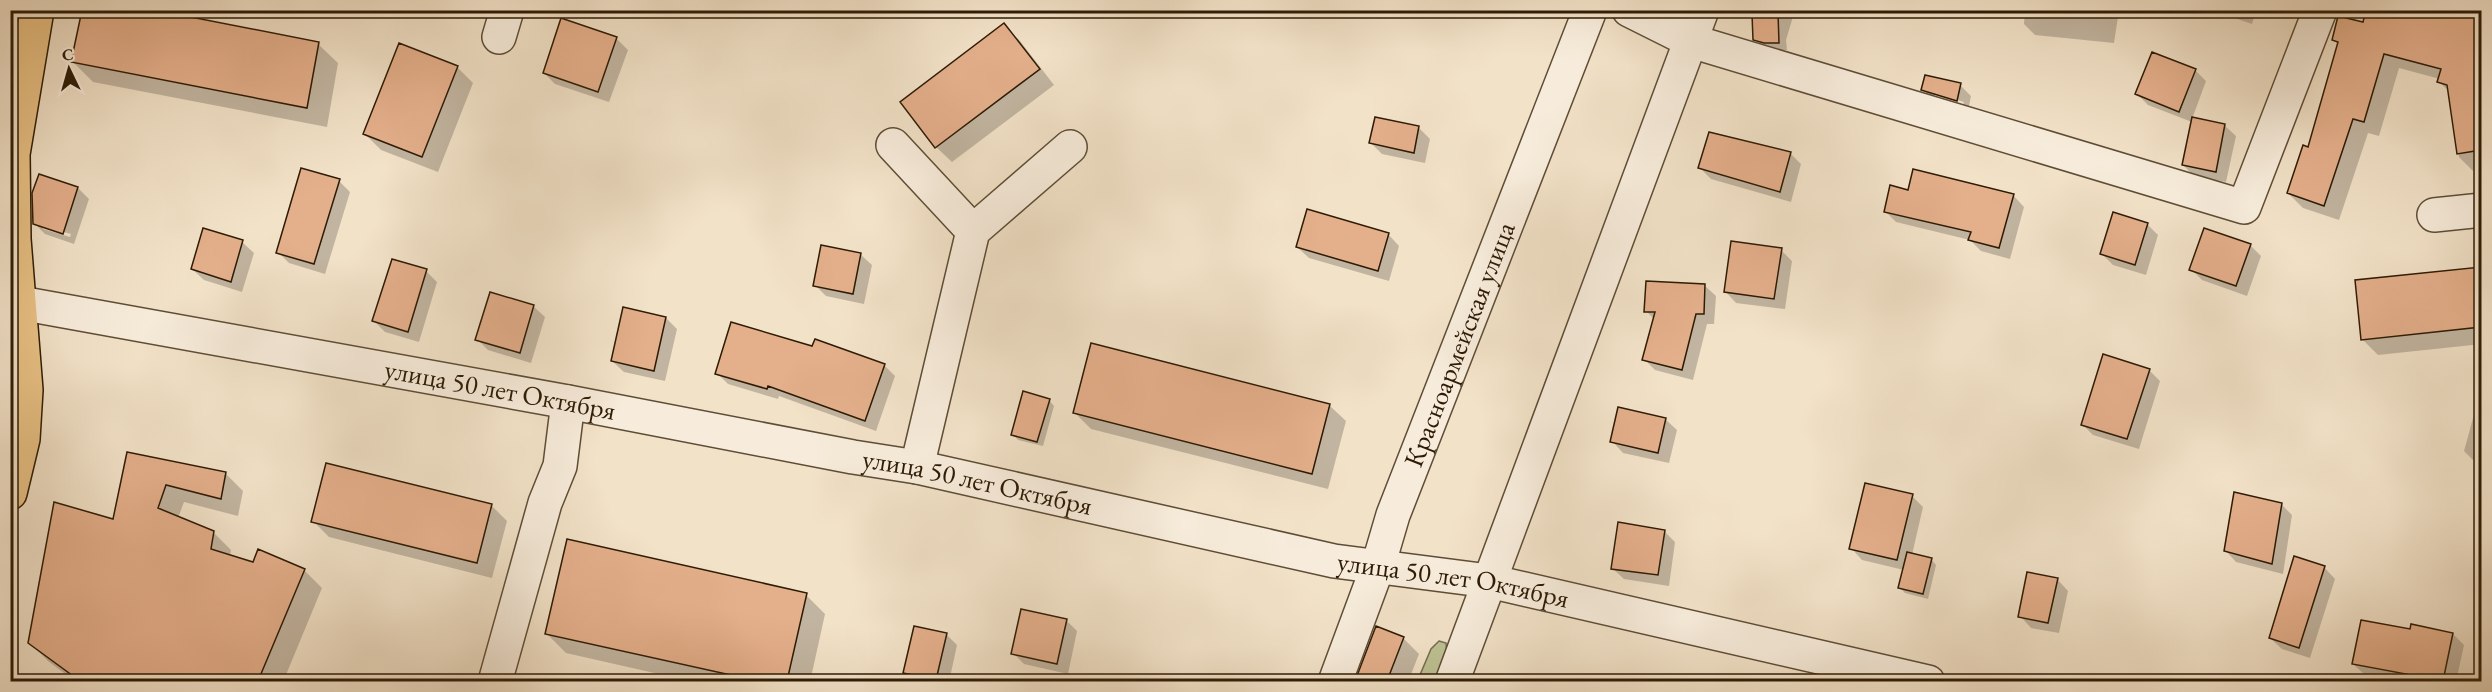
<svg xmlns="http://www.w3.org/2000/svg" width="2492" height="692" font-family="'EB Garamond',serif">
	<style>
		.green { fill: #bdc294; stroke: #756e4c; stroke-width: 1.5 }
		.shadow { fill: #0003; fill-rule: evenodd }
		.building { fill: #e4af8b; stroke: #2d1b05; stroke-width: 1.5 }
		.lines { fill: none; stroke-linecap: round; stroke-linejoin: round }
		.minor-casing { stroke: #5e4d36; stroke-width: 36 }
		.major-casing { stroke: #2d1b05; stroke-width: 36 }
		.minor { stroke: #f7ecdb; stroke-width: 33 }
		.major { stroke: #e9c184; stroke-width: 33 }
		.labels { text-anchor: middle; stroke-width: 5; stroke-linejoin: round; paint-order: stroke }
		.street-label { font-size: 27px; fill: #2d1b05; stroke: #f7ecdb }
	</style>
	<rect width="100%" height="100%" fill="#f2e2c8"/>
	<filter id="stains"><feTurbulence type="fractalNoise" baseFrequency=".00333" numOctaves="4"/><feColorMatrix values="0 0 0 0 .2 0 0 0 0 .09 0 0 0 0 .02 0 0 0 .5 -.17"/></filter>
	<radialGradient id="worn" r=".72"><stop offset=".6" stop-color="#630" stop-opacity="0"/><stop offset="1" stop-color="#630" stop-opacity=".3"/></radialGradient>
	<path class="green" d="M1439,641L1446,643L1447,655L1435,681L1417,682L1431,649Z"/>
	<path class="shadow" d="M427,10H442L441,15Z
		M1177,10H1209L1207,18Z
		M1424,10H1445L1442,17Z
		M1754,10H1795L1786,40L1787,50H1773L1763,47L1755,39Z
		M2025,10H2119L2114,43L2035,35L2024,24Z
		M2211,10H2256L2252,24Z
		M2367,10H2482V167L2474,168L2473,171L2459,157L2450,92L2439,82L2440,79L2399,68L2379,136L2368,133L2339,220L2303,208L2288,193L2309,149L2339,45L2333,40L2364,24Z
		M1004,25L1020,41L1054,85L952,162L936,147Z
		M616,38L628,50L609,102L555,84L544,73Z
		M318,44L338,63L327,127L93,82L73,62Z
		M457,67L473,83L438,172L381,150L365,134Z
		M2195,70L2206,81L2192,119L2224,125L2236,136L2226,182L2194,176L2183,165L2192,122L2148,105L2137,94Z
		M1960,85L1971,96L1968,111L1934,101L1923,90ZM1934,93L1964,102L1963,105L1934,96Z
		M1419,128L1430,139L1425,163L1382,154L1371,143Z
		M1790,153L1801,164L1791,202L1711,179L1700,168Z
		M339,181L350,192L325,274L289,263L278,252Z
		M78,188L89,199L74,244L45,234L34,223ZM43,226L71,234L70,237L43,229Z
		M1909,192L2013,195L2024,207L2010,259L1981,251L1970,240L1896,222L1885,211Z
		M2147,224L2158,235L2146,275L2113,265L2102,254Z
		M1388,234L1399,246L1389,281L1309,258L1297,247Z
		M242,242L254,253L242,292L204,280L192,269Z
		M2250,245L2261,256L2247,296L2202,280L2191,269Z
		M1781,250L1792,261L1785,309L1736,303L1725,291Z
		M860,254L872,265L864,304L826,296L815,285Z
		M2482,268V344L2378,355L2362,339L2356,281Z
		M426,271L437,282L419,342L385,332L374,321Z
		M1704,285L1716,296L1714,324H1707L1693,380L1655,370L1644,359L1655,320L1646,311Z
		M533,306L545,317L531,363L488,350L477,339Z
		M666,318L677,329L665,381L624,372L612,361Z
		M1092,345L1330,406L1346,421L1328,489L1091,429L1075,413Z
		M813,348L884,365L895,376L876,431L779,396L778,399L728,384L717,373Z
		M2149,370L2160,381L2139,449L2093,435L2082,424Z
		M1049,400L1054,406L1043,446L1018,440L1013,434Z
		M2476,407L2482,408V464L2475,462L2464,451Z
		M1665,419L1677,430L1669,463L1623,453L1612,441Z
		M128,454L225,473L243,491L238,516L184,502L178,518L213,532L231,550L230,556L254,564L304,570L322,588L283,682H76L48,661L29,642L114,521Z
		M1912,496L1923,507L1912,555L1931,559L1936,565L1928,599L1905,593L1900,588L1904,570L1862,560L1851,548Z
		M2281,504L2292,515L2283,574L2236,562L2225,550Z
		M491,505L507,521L492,578L329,537L313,521Z
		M1664,531L1675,542L1669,586L1624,579L1612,568Z
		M2324,567L2335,579L2310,658L2282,649L2270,638Z
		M2057,579L2068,591L2059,633L2031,628L2020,616Z
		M806,595L825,614L810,682H694L566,653L546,633Z
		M1066,620L1077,631L1068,674L1024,664L1013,653Z
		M1377,628L1403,638L1419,654L1408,682H1357Z
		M2411,631L2453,634L2464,645L2456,682H2396L2365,675L2353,664Z
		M946,634L957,645L949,682H914L905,673Z
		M1506,677L1529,682H1505Z"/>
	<path class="building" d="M82,10H155L319,42L307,108L71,62Z
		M2366,10H2481V150L2457,154L2447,85L2437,82L2441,69L2384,54L2364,122L2353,119L2324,206L2287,193L2303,145L2308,147L2338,42L2332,40L2338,16L2363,22Z
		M1778,13L1779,43H1764L1753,40L1752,14Z
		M561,18L617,37L598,92L543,73Z
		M1004,23L1040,69L935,148L900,102Z
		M399,43L458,66L422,157L363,134Z
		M2152,52L2196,69L2179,112L2135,94Z
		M1925,75L1961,83L1957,101L1921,90Z
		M1375,117L1419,126L1414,153L1369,143Z
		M2192,117L2225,124L2216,172L2182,165Z
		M1709,132L1791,152L1780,192L1698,168Z
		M301,168L340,179L314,264L276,253Z
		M1913,169L2014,194L1999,248L1968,240L1971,232L1884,212L1890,185L1908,190Z
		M39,174L78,187L63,234L33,224L32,193Z
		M1307,209L1389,233L1378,271L1296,247Z
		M2113,212L2148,223L2135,265L2100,254Z
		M203,228L243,240L231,282L191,269Z
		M2204,228L2251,244L2236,286L2189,270Z
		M1731,241L1782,248L1774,299L1724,292Z
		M821,245L861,253L853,294L813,286Z
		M392,259L427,269L408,332L372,321Z
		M2481,267V327L2361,340L2355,280Z
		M1646,281L1705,284L1704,314H1696L1682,370L1642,360L1655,312H1644Z
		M490,292L534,305L520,353L475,340Z
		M623,307L666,317L654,371L611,361Z
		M731,322L812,346L815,339L885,364L865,421L768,386L767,389L715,374Z
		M1091,343L1330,404L1312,474L1073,413Z
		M2103,354L2150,369L2127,439L2081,425Z
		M1023,391L1050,399L1037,442L1011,435Z
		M1618,407L1666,418L1658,453L1610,442Z
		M127,452L226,472L221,499L166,485L158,508L214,531L211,549L253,562L258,549L305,569L258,681H80L28,643L54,502L113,519Z
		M326,463L492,504L477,563L311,522Z
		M1865,483L1913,494L1897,560L1849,549Z
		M2234,492L2282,503L2272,564L2224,551Z
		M1618,522L1665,530L1658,575L1611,569Z
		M567,539L807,593L787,681H758L545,634Z
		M1907,552L1932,558L1923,594L1898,588Z
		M2294,556L2325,566L2299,648L2269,638Z
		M2027,572L2058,578L2048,623L2018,617Z
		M1021,609L1067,619L1057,664L1011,654Z
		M2361,620L2410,629L2411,624L2453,633L2443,681L2352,664Z
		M914,626L947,633L936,680L903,673Z
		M1376,626L1404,637L1387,681H1355Z"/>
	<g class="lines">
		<g class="minor-casing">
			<g id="minor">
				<path d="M1629,10L1691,41L2244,207L2320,10"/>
				<path d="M499,37L507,10"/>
				<path d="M893,145L973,231"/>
				<path d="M2434,215L2482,210"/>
				<path id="s1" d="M20,303L568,402L853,457L917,467L1334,561L1489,581L1928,682"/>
				<path d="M917,467L973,231L1070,147"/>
				<path d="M495,682L545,503L560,466L568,402"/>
				<path id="s2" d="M1335,682L1378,566L1393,515L1590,10"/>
				<path d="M1452,682L1702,10"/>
			</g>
		</g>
		<g class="major-casing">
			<path id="major" d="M10,493L23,439L26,390L14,239L13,154L37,10"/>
		</g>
		<use href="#minor" class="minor"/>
		<use href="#major" class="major"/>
	</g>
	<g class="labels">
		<g class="street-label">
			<text dy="9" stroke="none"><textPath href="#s2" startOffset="360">Красноармейская улица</textPath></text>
			<text dy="9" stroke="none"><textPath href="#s1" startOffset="488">улица 50 лет Октября</textPath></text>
			<text dy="9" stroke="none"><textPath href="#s1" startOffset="974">улица 50 лет Октября</textPath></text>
			<text dy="9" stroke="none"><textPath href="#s1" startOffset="1460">улица 50 лет Октября</textPath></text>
		</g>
	</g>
	<rect width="2492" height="692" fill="none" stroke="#f2e2c8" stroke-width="36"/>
	<rect x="12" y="12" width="2468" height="668" fill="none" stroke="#2d1b05" stroke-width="3"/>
	<rect x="18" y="18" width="2456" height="656" fill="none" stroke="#2d1b05" stroke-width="1.5"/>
	<g transform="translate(69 69) rotate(355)" stroke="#f7ecdb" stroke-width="4.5" paint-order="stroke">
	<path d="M0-4.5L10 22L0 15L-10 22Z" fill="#2d1b05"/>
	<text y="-9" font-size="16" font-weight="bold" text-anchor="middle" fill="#2d1b05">С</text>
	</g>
	<rect width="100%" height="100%" filter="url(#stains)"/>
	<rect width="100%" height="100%" fill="url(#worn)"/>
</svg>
